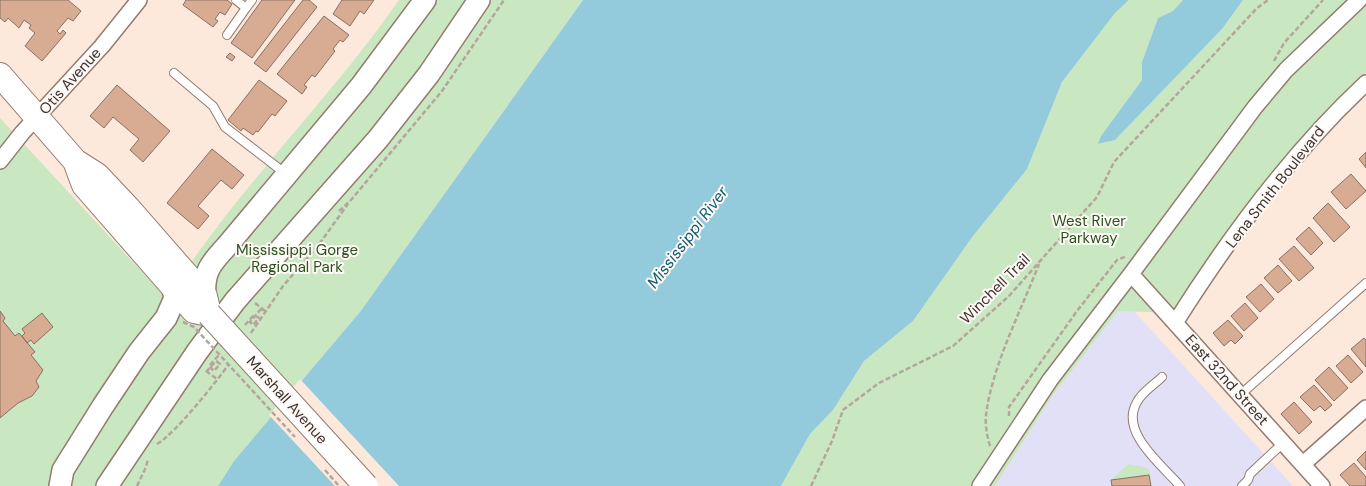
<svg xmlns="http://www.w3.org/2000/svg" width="1366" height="486" font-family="'DM Sans',sans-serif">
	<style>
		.education { fill: #e2e0f6 }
		.green { fill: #c9e7c0 }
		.water { fill: #93cbdd }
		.pier { fill: #fde8dc }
		.building { fill: #d8ac92; stroke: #877063 }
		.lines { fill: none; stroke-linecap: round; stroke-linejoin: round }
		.lane-casing { stroke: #937b6e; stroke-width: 10 }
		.street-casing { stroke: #937b6e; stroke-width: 18 }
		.secondary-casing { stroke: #937b6e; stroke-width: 24 }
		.primary-casing { stroke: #937b6e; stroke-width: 26 }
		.path { stroke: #b6a59c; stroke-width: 2.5; stroke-dasharray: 5 2.5; stroke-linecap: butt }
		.lane { stroke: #fff; stroke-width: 8 }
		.street { stroke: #fff; stroke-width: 15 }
		.secondary { stroke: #fff; stroke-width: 21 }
		.primary { stroke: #fff; stroke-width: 24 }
		.primary-bridge-casing { stroke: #937b6e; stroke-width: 26; stroke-linecap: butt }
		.path-bridge { stroke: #b6a59c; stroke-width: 2.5; stroke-dasharray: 5 2.5; stroke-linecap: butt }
		.primary-bridge { stroke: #fff; stroke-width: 24 }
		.labels { text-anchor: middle; stroke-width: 4; stroke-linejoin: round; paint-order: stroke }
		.street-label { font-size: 15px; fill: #3c322c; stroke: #fef9f6 }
		.park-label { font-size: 15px; fill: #2a521c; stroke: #fef9f6 }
		.water-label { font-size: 16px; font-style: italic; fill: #0e5b6e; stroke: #fef9f6 }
	</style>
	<rect width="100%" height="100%" fill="#fde8dc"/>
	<path class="education" d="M1133,310L1293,486H995L1053,395L1118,311Z"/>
	<path class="green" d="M399,0H583L360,312L234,461L218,486H0V118L166,298C195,256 225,215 258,176C305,118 356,62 399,0Z
		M1129,0H1183L1173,11L1158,18L1142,62V80L1101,136L1099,144L1115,140L1222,29L1243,0H1366V73C1290,143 1230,226 1175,313L1118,311L1053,395L995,486H781L810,434L833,410L864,361L913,321L973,236L1027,169L1062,82L1115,13Z
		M1128,464L1148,468L1152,478H1150L1149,475L1111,480Z"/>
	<path class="water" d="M583,0H1129L1115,13L1062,82L1027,169L973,236L913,321L864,361L833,410L810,434L781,486H218L234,461L360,312Z
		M1183,0H1243L1222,29L1115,140L1098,144L1101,136L1142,80V62L1158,18L1173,11Z"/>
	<path class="pier" d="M300,379L399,486H335L269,415Z"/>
	<path class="building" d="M0,0H68L81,11L73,21L68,18L57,31L60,34L63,30L66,33L42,61L25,46L35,33L29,28L31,25L24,20L19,28L8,18L5,22L0,18Z
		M186,0H227L232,4L225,15L220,12L215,19L218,21L213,27L183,5Z
		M262,0H295L252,58L231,43Z
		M303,0H309L317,7L266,72L254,63Z
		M342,0H374L364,14L360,11L350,26L333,14Z
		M324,16L349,35L343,42L340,40L333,49L335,51L315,77L312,75L304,85L307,87L302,94L277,74Z
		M230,53L235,57L232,61L226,57Z
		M259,80L287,101L275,116L272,114L258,132L256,131L253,135L243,128L241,131L228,120Z
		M117,85L170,131L143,162L130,150L139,139L113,117L104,128L90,116Z
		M212,149L244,175L232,189L221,180L198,206L209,216L198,229L167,203Z
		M1366,152V168L1359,159Z
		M1351,174L1366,191L1346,209L1331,192Z
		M1328,203L1350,227L1334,242L1313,218Z
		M1309,227L1323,243L1311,255L1296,239Z
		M1294,246L1314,268L1299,281L1279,259Z
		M1278,265L1292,281L1278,293L1264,278Z
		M1261,284L1274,299L1260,312L1246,297Z
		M1245,303L1258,318L1244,331L1231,316Z
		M0,311L5,318L3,321L15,336L19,333L35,352L31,355L43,370L36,381L39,387L32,396L18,403L0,418Z
		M42,313L53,327L34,344L31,340L27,343L22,336L25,333L22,329Z
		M1228,320L1243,336L1235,344L1231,340L1224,346L1213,333Z
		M1364,338L1366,340V367L1351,349Z
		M1348,355L1363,372L1351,383L1336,366Z
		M1329,367L1348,388L1334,401L1315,380Z
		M1314,385L1332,405L1325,411L1320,406L1314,411L1300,397Z
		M1294,402L1312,422L1299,434L1281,414Z
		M1366,451V470L1357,460Z
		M1354,463L1366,477V486H1350L1340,475Z
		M1149,475L1151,486H1112L1111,480Z"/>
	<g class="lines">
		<g class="lane-casing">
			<path id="lane" d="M236,0L246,8L252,0
				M227,35L246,8
				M174,73L213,106L225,127L286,174
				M1162,377C1154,385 1142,392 1137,402C1119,432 1162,465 1180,486
				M1240,395L1366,283
				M1242,486L1248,480L1250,474L1283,443"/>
		</g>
		<g class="street-casing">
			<path id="street" d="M0,161L22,133L102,46L139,0
				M1131,274L1322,486
				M1175,323C1228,239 1293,151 1366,83
				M1303,464L1366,408
				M980,486L1050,380L1131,274L1255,107L1286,70L1359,0"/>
		</g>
		<g class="secondary-casing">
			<path id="secondary" d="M205,296C203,272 211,263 226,247L361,86L425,0
				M60,486L63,470L103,406L139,352L166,318L175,298L172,285
				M107,486L197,352L235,301L378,139L429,74L479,0"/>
		</g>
		<g class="primary-casing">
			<path id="primary" d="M0,75L75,161L97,175L129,209L205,296L209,314L194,311L84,185L75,161"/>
		</g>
		<path class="path" d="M1274,61L1284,43L1323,0
			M339,211L351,200L442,91L504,0
			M255,303L265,311
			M245,325L254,315L259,318L253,325L250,322L261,309
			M251,333L283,286L317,247L348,204
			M206,371L217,379
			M206,372L216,361L220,364L214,371L209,366L219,355
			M1009,416V407L1077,311L1117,260L1127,256
			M157,444C175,434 216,382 229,364
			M990,446C987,436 985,425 986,415C992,366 1021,311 1039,264
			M137,486L146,467L148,459
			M811,486L832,441L843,410L879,383L953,346L1009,296L1097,197L1114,162L1257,8L1268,0"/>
		<use href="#lane" class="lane"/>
		<use href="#street" class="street"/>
		<use href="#secondary" class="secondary"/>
		<use href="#primary" class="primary"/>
		<g class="primary-bridge-casing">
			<path id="primary-bridge" d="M209,314L366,486"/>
		</g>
		<path class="path-bridge" d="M183,322L194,327L295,437
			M325,470L339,486"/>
		<use href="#primary-bridge" class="primary-bridge"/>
	</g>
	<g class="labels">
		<g class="street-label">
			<text transform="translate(70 81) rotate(-48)" y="5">Otis Avenue</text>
			<text transform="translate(1275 187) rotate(-52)" y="5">Lena Smith Boulevard</text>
			<text transform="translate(995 289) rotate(-45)" y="5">Winchell Trail</text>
			<text transform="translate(1227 380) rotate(48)" y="5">East 32nd Street</text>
			<text transform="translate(287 400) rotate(48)" y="5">Marshall Avenue</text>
		</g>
		<g class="park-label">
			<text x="1089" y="226">West River<tspan x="1089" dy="17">Parkway</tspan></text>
			<text x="297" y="255">Mississippi Gorge<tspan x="297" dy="17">Regional Park</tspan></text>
		</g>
		<g class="water-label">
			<text transform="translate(687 237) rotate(-53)" y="6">Mississippi River</text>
		</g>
	</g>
</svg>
